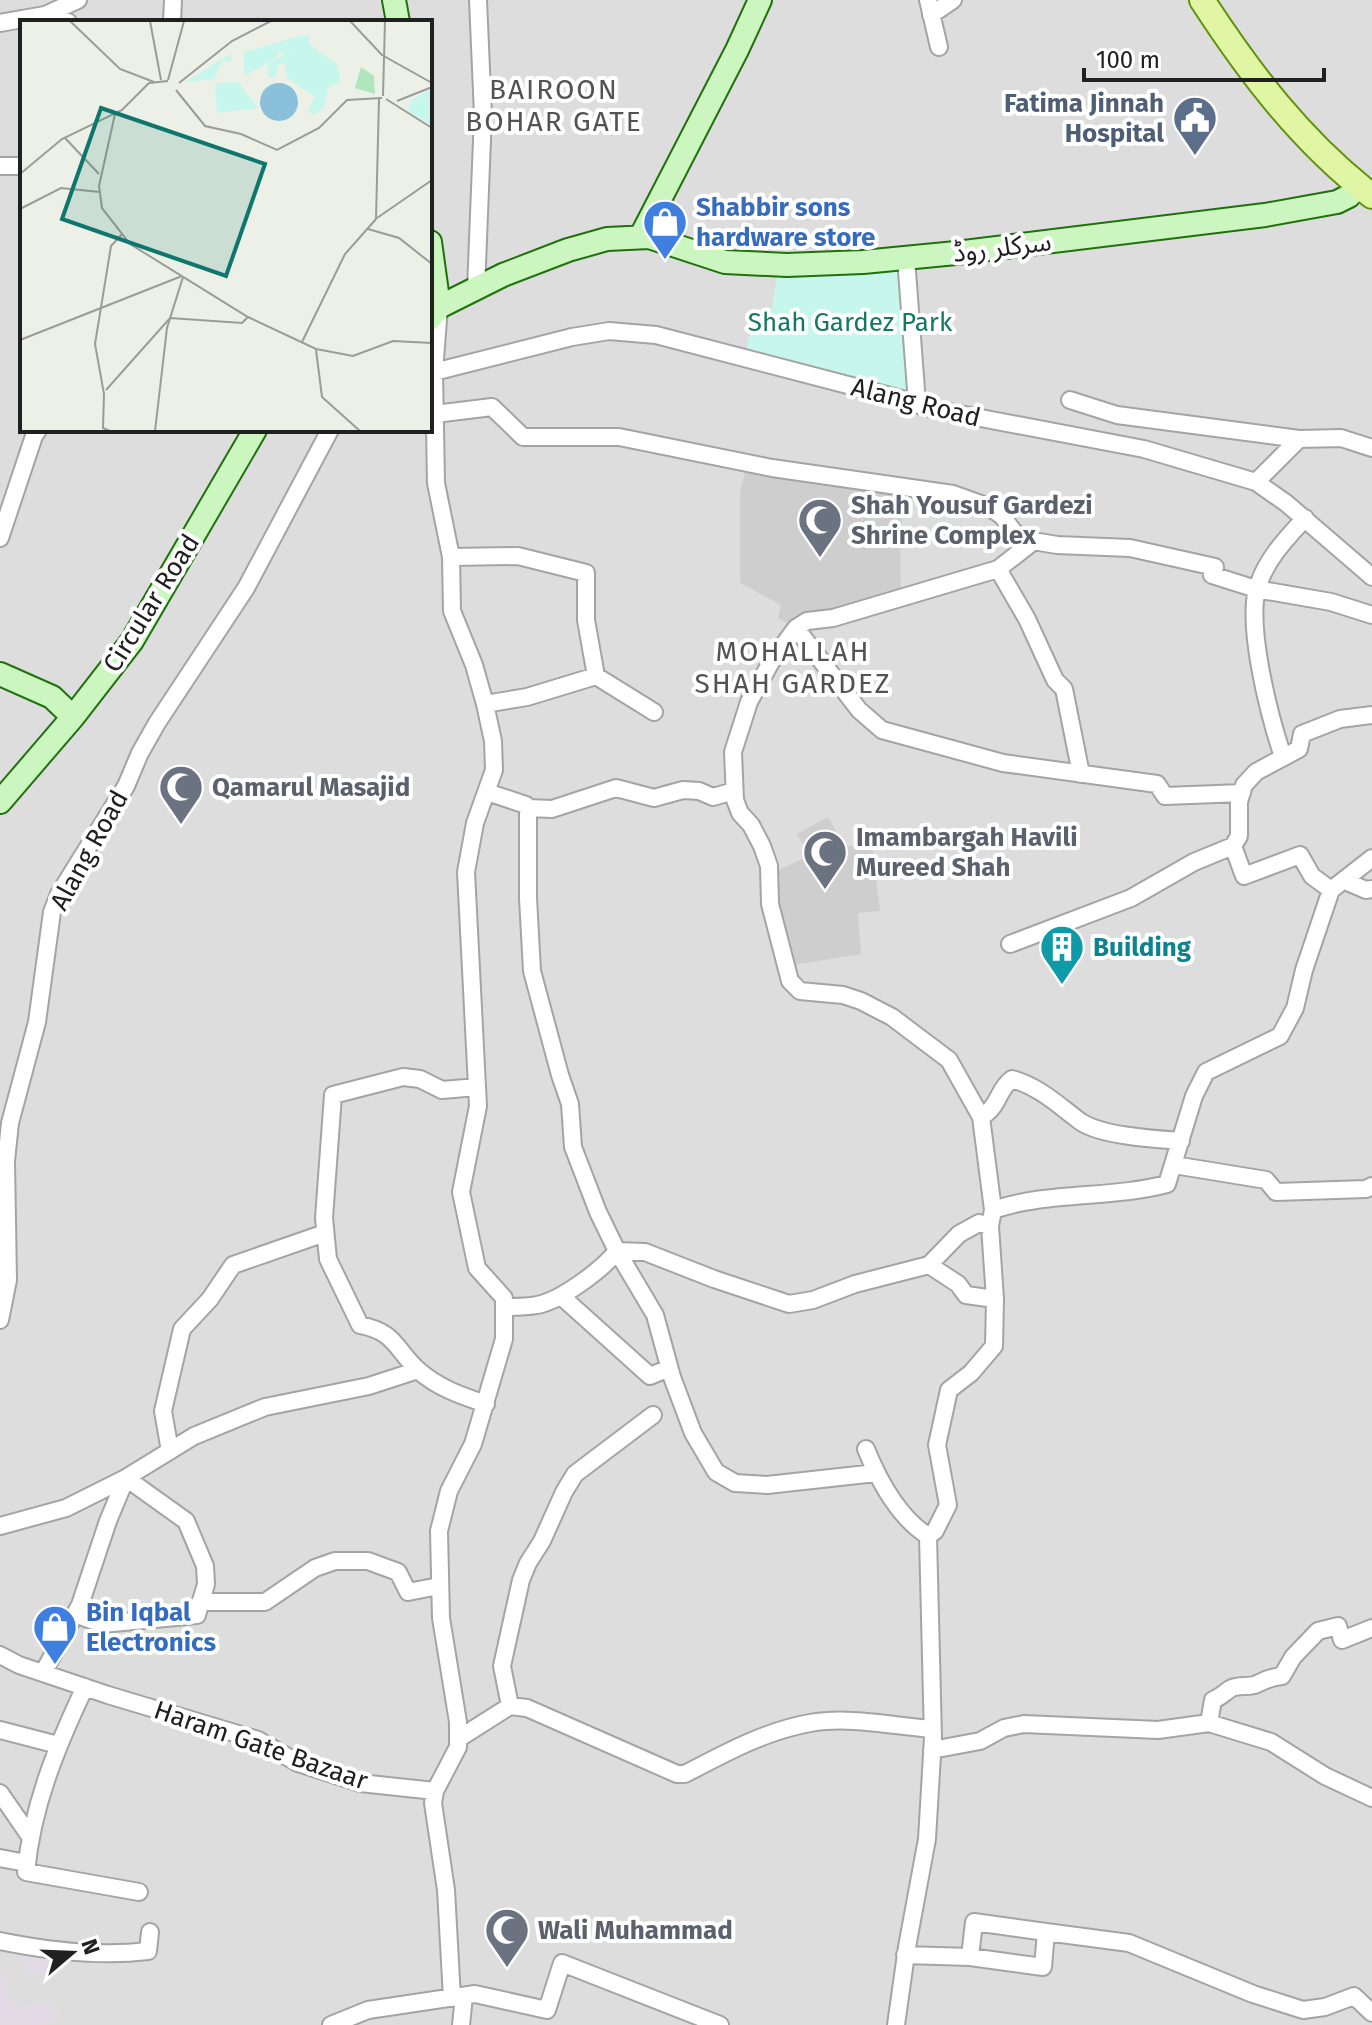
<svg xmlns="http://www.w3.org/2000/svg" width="1372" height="2025" font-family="'Fira Sans','Noto Sans Arabic',sans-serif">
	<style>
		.residential { fill: #dedddd; fill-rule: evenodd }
		.religious { fill: #cecece }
		.park { fill: #c7f6ec }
		.plaza { fill: #e2dbe5 }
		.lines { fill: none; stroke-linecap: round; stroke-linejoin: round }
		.street-casing { stroke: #a4a4a4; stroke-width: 20 }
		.secondary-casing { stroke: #1f710c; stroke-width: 26 }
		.primary-casing { stroke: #5f920a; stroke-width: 28 }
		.street { stroke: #fff; stroke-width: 16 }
		.secondary { stroke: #ccf6bf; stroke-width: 22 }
		.primary { stroke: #e0f6a5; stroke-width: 24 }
		.labels { text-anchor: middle; stroke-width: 8; stroke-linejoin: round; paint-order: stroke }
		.service-label { font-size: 26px; font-weight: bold; fill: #4e5e75; stroke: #fff; text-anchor: end }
		.shop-label { font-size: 26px; font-weight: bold; fill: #366cbe; stroke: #fff; text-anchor: start }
		.street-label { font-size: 26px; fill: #202020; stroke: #fff }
		.park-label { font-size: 26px; fill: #137963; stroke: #fff }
		.worship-label { font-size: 26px; font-weight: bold; fill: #5b616d; stroke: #fff; text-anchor: start }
		.culture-label { font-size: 26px; font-weight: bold; fill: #0d838f; stroke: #fff; text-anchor: start }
		.neighbourhood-label { font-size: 28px; letter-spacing: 2px; fill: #535353; stroke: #fff }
		.inset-road { fill: none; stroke: #9a9d97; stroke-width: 2 }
		.view { fill: #0f766e; fill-opacity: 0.15; stroke: #0f766e; stroke-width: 4 }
		.inset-edge { fill: none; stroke: #202020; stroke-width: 4 }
	</style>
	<rect width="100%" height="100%" fill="#ecf0e7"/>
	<path class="residential" d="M0,0H1372V2025H0ZM22,22H430V430H22Z"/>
	<path class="religious" d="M747,463L908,487L900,534L901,598L796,628L778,618L781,605L740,583V492Z
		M828,817L844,846L872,847L880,911L858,913L861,954L793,965L775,909L772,873L809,856L797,834Z"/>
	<path class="park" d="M906,258L917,403L745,358L753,316L770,319L779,265Z"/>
	<path class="plaza" d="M16,1944L55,1950V1975L28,1973Z
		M0,1972L14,2008L54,2003L61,2018L43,2025H0Z"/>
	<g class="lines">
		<g class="street-casing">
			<path id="street" d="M928,0L939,47
				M45,15L68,22
				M931,15L953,0
				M172,22L173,0
				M0,23L45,15L78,0
				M0,166H22
				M906,258L917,403
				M476,289L483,115L478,0
				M439,307L434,372L436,483L451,557L452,611L474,665L485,704L493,741L494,770L475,823L466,872L478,1106L461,1192L477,1268L504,1298V1339L473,1444L449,1491L439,1531L441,1618L458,1722V1747L435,1791L433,1803L446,1890L452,1998
				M430,373L572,337L609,331L656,335L917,403L923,407L1144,449L1256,482L1286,503L1372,577
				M1070,400L1117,415L1299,439
				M435,414L492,407L523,437H619L772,468L953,494L989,507L1002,516L1014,532L1027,540L1057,545L1130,548L1215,567L1212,575L1256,589L1331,602L1372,615
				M1256,482L1299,439L1341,438L1372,448
				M0,538L34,436L38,430
				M451,557L518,556L586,573V620L596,676L654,712
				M998,569L1027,619L1055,680L1064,689L1081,774
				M796,628L859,710L882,730L1003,763L1157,784L1165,796L1242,793
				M485,704L527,697L596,676
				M1283,757C1270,718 1244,621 1259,583C1268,557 1287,538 1305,518
				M487,792L526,805L528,808L552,809L616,788L654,798L683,790L699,791L713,797L734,791
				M528,808V898L532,971L560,1075L570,1104L573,1147L598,1212L617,1251L655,1315L672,1377L693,1433L716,1472L735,1483L767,1485L876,1473
				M1233,846L1244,876L1300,855L1312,876L1331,890
				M1345,881L1366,890L1372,889
				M1010,944L1131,898L1194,862L1233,846L1239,836V802L1244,785L1256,772L1299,749L1302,734L1340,719L1372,715
				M477,1087L442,1090L420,1079L403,1077L333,1095L324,1218L328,1259L360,1325C396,1332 395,1349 418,1370C438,1388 462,1396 486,1404
				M981,1117C1000,1106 997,1090 1012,1079C1040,1087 1058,1105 1081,1122C1102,1136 1155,1139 1181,1141
				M1174,1165L1266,1180L1276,1192L1366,1189L1372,1186
				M993,1210L981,1117L949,1060L892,1017L861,1001L843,995L800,991L790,981L770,904L769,866L762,846L751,825L740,813L735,800L733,752L749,702L771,662L796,628L807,621L833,618L998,569L1034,541
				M929,1265L958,1284L966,1295L995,1299
				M561,1296L650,1376L669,1368
				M504,1307C515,1307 527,1307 537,1305C560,1301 602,1270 617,1251L645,1252L714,1279L789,1304L813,1300L855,1284L929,1265L959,1234L979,1223L990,1226
				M0,1320L8,1280L6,1161L10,1123L37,1022L52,912L59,894L126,786L140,753L157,723L246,588L330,430
				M866,1449C879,1481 898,1517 928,1536
				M170,1451L163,1411L182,1329L210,1299L233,1265L325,1233
				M0,1526L66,1508L124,1479L194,1436L265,1407L369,1386L418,1370
				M200,1602H265L315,1568L335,1561H368L398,1572L408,1592L439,1586
				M0,1655L19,1665L108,1695L258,1740L298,1763L360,1783L435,1791
				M43,1673L75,1614L80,1605L108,1521L126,1478L186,1521L205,1566L206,1584L197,1615L102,1624L75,1614
				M85,1687C57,1746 32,1806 26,1872L139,1892
				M510,1706L502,1666L521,1580L528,1563L542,1541L564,1492L575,1474L653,1415
				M1209,1723L1213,1700C1221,1697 1224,1693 1230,1689C1238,1684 1249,1688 1257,1684C1266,1680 1270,1677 1282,1676L1293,1657L1318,1631L1338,1626L1342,1640L1372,1628
				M0,1730L58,1745
				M458,1739L510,1706L527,1708L677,1774H685C725,1753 765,1731 810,1723C849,1716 893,1726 932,1729
				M932,1750L980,1741L1004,1728L1024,1724L1158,1730L1209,1723L1271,1742L1325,1776L1372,1798
				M0,1793L29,1835
				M0,1858L26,1863
				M0,1941C49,1951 98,1957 148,1951L150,1932
				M905,1955L970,1957L1043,1967L1046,1932L1129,1943L1253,1994L1303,2010L1325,2007L1354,1996L1372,2013
				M970,1957L974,1922L1046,1932
				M331,2025L368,2010L475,1994L547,2010L562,1963L720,2025
				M461,2025L464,1996
				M896,2025L907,1947L927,1839L933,1738L928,1536L935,1531L948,1505L937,1445L949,1390L971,1373L994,1346L995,1299L990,1226L993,1210C1049,1191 1110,1199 1167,1184L1194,1096L1206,1072L1280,1036L1295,1008L1304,970L1331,890L1372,858"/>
		</g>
		<g class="secondary-casing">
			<path id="secondary" d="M394,0L398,22
				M641,236L737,50L760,0
				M430,242L439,307
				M430,319L439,307L503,275L568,250L607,239L649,237L725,262L787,265L863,262L956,253L1265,215L1337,202L1349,196L1358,185
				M0,674L52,697L73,717
				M0,802L73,717L132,641L255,430"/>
		</g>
		<g class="primary-casing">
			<path id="primary" d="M1202,0C1250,74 1302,142 1372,196"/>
		</g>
		<use href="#street" class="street"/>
		<use href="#secondary" class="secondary"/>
		<use href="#primary" class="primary"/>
	</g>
	<defs>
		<g id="civic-pin" transform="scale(2.3)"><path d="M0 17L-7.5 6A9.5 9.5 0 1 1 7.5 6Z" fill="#5c6f8a" stroke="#fff"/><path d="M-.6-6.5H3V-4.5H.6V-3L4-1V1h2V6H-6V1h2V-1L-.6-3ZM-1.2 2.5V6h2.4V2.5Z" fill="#fff"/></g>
		<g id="shop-pin" transform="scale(2.3)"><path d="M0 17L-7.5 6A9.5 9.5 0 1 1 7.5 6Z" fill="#3f7fe0" stroke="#fff"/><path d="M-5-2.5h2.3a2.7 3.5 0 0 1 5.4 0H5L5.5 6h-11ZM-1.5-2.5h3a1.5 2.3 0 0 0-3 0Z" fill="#fff"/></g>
		<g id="mosque-pin" transform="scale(2.3)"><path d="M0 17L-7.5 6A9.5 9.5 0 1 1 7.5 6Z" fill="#6b7280" stroke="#fff"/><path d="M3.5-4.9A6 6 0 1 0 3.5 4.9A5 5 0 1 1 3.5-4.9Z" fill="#fff"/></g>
		<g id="building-pin" transform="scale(2.3)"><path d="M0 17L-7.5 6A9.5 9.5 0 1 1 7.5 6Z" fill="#0f9aa8" stroke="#fff"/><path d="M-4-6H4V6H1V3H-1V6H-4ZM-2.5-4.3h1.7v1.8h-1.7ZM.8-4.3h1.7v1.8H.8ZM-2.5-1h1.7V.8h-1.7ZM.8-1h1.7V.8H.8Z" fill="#fff"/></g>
	</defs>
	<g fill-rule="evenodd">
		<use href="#civic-pin" x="1195" y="118"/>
		<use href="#shop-pin" x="665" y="222"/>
		<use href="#mosque-pin" x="820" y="520"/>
		<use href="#mosque-pin" x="181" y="787"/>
		<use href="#mosque-pin" x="825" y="852"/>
		<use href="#building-pin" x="1062" y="947"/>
		<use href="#shop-pin" x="55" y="1627"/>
		<use href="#mosque-pin" x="507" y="1930"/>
	</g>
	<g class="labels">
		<g class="service-label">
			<text x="1164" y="112">Fatima Jinnah<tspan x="1164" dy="30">Hospital</tspan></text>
		</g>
		<g class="shop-label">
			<text x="696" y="216">Shabbir sons<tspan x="696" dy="30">hardware store</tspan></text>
			<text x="86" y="1621">Bin Iqbal<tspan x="86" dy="30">Electronics</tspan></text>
		</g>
		<g class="street-label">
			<text transform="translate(1002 247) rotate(-7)" y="9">سرکلر روڈ</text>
			<text transform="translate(916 402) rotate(14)" y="9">Alang Road</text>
			<text transform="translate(151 603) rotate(-58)" y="9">Circular Road</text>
			<text transform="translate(89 850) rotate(-61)" y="9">Alang Road</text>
			<text transform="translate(261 1745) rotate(19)" y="9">Haram Gate Bazaar</text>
		</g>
		<g class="park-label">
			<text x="850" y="331">Shah Gardez Park</text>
		</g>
		<g class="worship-label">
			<text x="851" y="514">Shah Yousuf Gardezi<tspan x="851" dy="30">Shrine Complex</tspan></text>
			<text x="212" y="796">Qamarul Masajid</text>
			<text x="856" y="846">Imambargah Havili<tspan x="856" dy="30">Mureed Shah</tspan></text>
			<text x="538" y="1939">Wali Muhammad</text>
		</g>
		<g class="culture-label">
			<text x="1093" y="956">Building</text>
		</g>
		<g class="neighbourhood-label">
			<text x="554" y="99">BAIROON<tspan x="554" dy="32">BOHAR GATE</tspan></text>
			<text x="793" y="661">MOHALLAH<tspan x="793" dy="32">SHAH GARDEZ</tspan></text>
		</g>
	</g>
	<g transform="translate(20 20)">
		<rect width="412" height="412" fill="#ecf0e7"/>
		<path d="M341,47L354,56L355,74L335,68Z" fill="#b0e6bc"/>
		<path d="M280,16H290L289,24L316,43L319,52V62L308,68L304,88L294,95L288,91L295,77L267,58L264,42L257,46L256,58H249L248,44L274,30L263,35L257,29L258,37L224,56V32ZM210,34L213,40L202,42L194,59L165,62ZM218,62L238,88L197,93L195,63ZM412,69V105L388,91L392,79Z" fill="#c7f6ec"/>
		<path d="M240 82a19 19 0 1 1 38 0a19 19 0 1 1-38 0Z" fill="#8ac0d9"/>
		<path class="inset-road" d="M50,1L100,49L134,62M130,1L141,60M330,1L362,35L412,63M148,60L164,1M159,63L212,21L251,1M156,70L185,106L221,114L257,130L299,108L327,80L362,78M363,76L365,1M366,79L412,108M377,81L412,67M95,94L79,166L82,188L110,224L228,297L296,329L333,336L373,321L412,323M45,118L79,154M0,154L42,119L102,90L129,63L148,61M0,189L41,168L80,172M357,198L412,160M348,209L379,218L412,244M0,320L162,256M282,322L325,234L356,199L359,79M296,330L302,377L340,411M86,370L150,298L222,303L228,297M90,411L83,408L84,374L75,324L91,226L102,214M135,411L147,308L163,257"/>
		<path class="view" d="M81,88L245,144L206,256L42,199Z"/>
		<rect width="412" height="412" class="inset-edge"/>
	</g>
	<g transform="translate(72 1953) rotate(71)" stroke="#ffffff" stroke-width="6" paint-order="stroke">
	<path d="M0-6L14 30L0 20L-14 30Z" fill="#202020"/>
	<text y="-12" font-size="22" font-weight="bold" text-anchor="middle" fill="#202020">N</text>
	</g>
	<path d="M1084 68v12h240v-12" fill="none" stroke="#202020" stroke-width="4"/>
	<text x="1096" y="68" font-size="24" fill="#202020" stroke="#ffffff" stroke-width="6" paint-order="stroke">100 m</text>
</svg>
